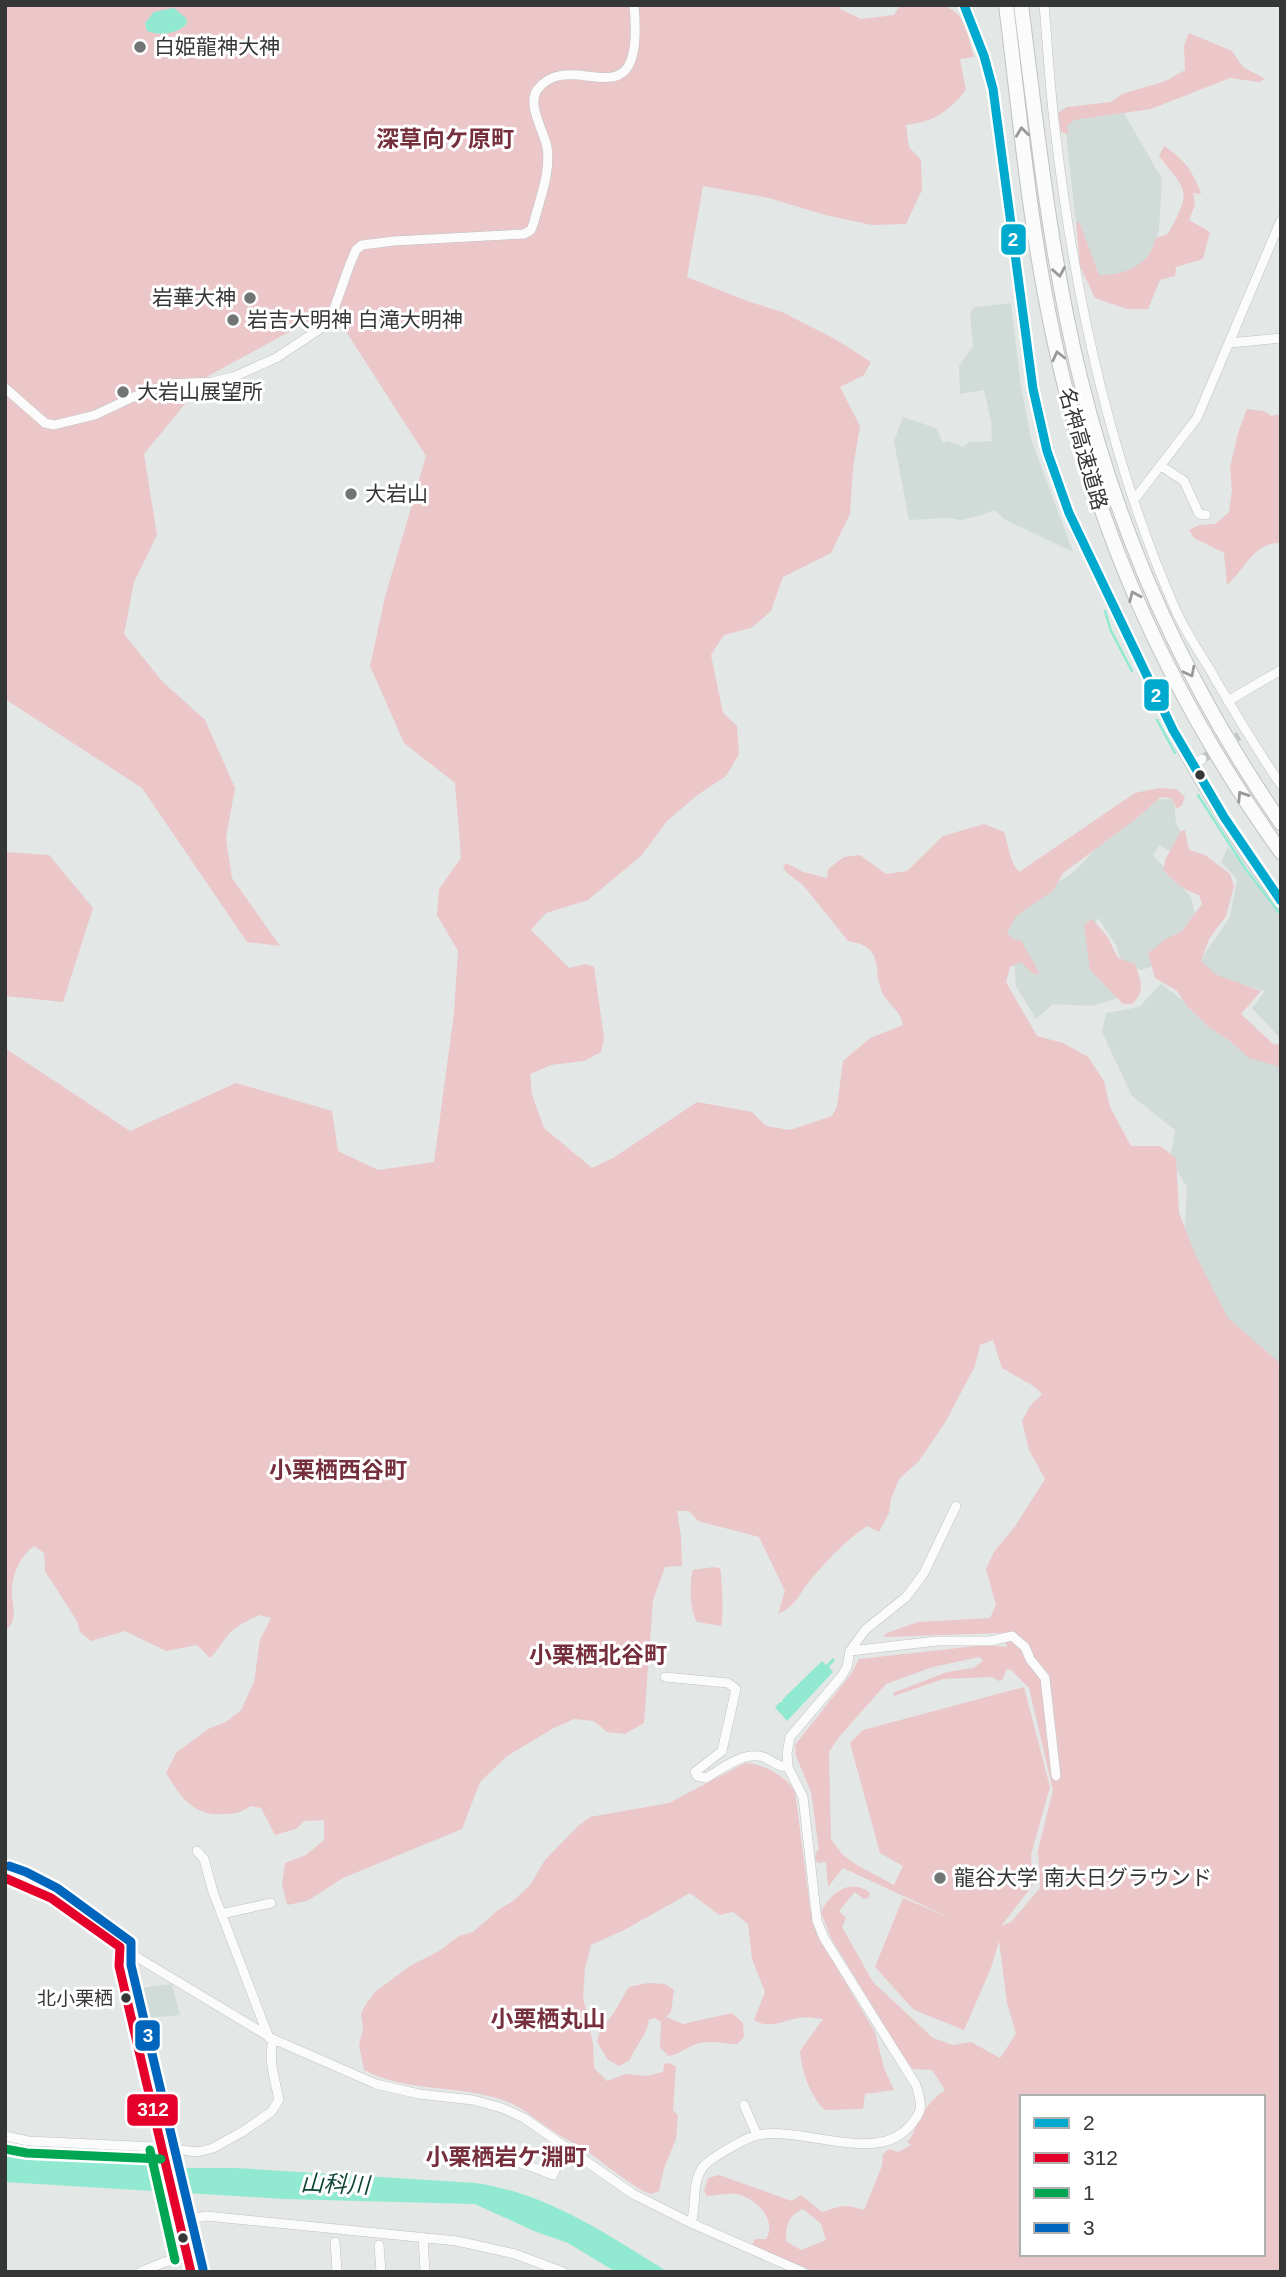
<svg xmlns="http://www.w3.org/2000/svg" width="1286" height="2277" font-family="Arial,'Noto Sans JP',sans-serif">
	<style>
		.built { fill: #d1dcd8 }
		.green { fill: #ecc7ca; fill-rule: evenodd }
		.water { fill: #90e9d0 }
		.lines { fill: none; stroke-linecap: round; stroke-linejoin: round }
		.stream { stroke: #90e9d0; stroke-width: 2.5 }
		.minor-tunnel { stroke: #c0c4c3; stroke-width: 9; stroke-dasharray: 9 4.5; stroke-linecap: butt }
		.minor-casing { stroke: #bfc3c2; stroke-width: 10 }
		.major-casing { stroke: #bfc3c2; stroke-width: 14 }
		.highway-casing { stroke: #bfc3c2; stroke-width: 16 }
		.minor { stroke: #fbfbfb; stroke-width: 9 }
		.major { stroke: #fbfbfb; stroke-width: 12 }
		.highway { stroke: #fbfbfb; stroke-width: 14 }
		.bus-1-casing { stroke: #fff; stroke-width: 14 }
		.bus-2-casing { stroke: #fff; stroke-width: 14 }
		.bus-3-casing { stroke: #fff; stroke-width: 14 }
		.bus-4-casing { stroke: #fff; stroke-width: 14 }
		.bus-1 { stroke: #00a9ce; stroke-width: 9 }
		.bus-2 { stroke: #e4002b; stroke-width: 9 }
		.bus-3 { stroke: #00a651; stroke-width: 9 }
		.bus-4 { stroke: #0065bd; stroke-width: 9 }
		.oneway { stroke: #989998 }
		.poi-dot { fill: #717574; stroke: #fff; stroke-width: 2.5 }
		.bus-dot { fill: #343736; stroke: #fff; stroke-width: 2.5 }
		.labels { text-anchor: middle; stroke-width: 6; stroke-linejoin: round; paint-order: stroke }
		.bus-label { font-size: 19px; fill: #343736; stroke: #fff; text-anchor: end }
		.poi-label { font-size: 21px; fill: #343736; stroke: #fff; text-anchor: start }
		.street-label { font-size: 21px; fill: #343736; stroke: #fff }
		.neighbourhood-label { font-size: 23px; font-weight: bold; fill: #762f3c; stroke: #fff }
		.water-label { font-size: 23px; font-style: italic; fill: #0e4638; stroke: #fff }
		.line-badge { stroke: #fff; stroke-width: 2.5 }
		.badge-label { font-size: 19px; text-anchor: middle; font-weight: bold; fill: #fff }
	</style>
	<rect width="100%" height="100%" fill="#e3e7e6"/>
	<path class="built" d="M1121,108L1162,179L1159,230L1150,257L1133,271L1098,277L1075,216L1065,122L1087,113Z
		M1011,303L1021,387L1031,439L1073,552L1004,519L994,510L979,516L960,520L948,518L909,520L894,441L903,417L936,428L943,443L949,441L963,447L969,442L992,441L991,421L984,390L960,394L959,366L973,346L970,312L975,307Z
		M1174,799L1176,823L1184,839L1179,857L1160,845L1153,855L1191,897L1196,920L1167,962L1141,970L1122,963L1116,945L1098,918L1090,933L1128,995L1092,1006L1053,1004L1036,1019L1016,986L1013,945L1003,931L1008,918L1076,870L1107,836L1147,800Z
		M1228,847L1281,914V1039L1252,1008L1265,991L1216,977L1199,962L1230,917L1237,879L1221,862Z
		M1161,984L1254,1053L1281,1060V1385L1264,1381L1184,1244L1187,1187L1170,1159L1175,1130L1132,1096L1102,1032L1106,1013L1139,1007Z
		M172,1984L180,2015L139,2019L131,1989Z"/>
	<path class="green" d="M5,5H839L840,9L861,19L894,15L900,5C955,5 960,0 974,57L960,59L966,90C949,111 934,122 906,125L909,147L921,160L922,190L906,224L872,225L825,215L769,198L703,186L687,277L747,301L782,312L835,339L871,362L864,375L840,387L860,426L853,468L850,514L831,553L783,577L771,611L751,628L724,635L711,655L723,713L737,726L739,754L726,776L696,796L667,821L641,856L588,900L546,913L531,930L569,968L586,964L594,967L604,1038L601,1052L584,1061L551,1065L530,1074L532,1095L544,1128L592,1168L613,1158L697,1102L752,1112L766,1126L790,1130L832,1116L837,1106L843,1061L870,1038L903,1025C899,1008 893,1010 885,997C870,975 889,947 848,941L803,885L787,873L783,867L786,863L803,872L827,878L828,869L844,857L860,855L886,874L907,871L943,836L984,824L1004,832C1009,846 1009,861 1019,872L1135,793L1159,788L1176,789L1185,797L1182,805L1177,809L1171,798L1161,797L1132,822L1063,873L1053,891L1023,911L1015,918L1007,933L1013,939L1022,941C1027,954 1035,961 1039,975L1032,973L1021,962L1010,967L1006,982L1037,1036L1063,1043L1088,1057L1104,1081L1110,1107L1131,1146H1160L1176,1158L1179,1213L1196,1256L1228,1318L1281,1364V2272H815L752,2245L755,2239H766C778,2220 755,2197 736,2194C727,2193 716,2196 707,2196L704,2191L708,2178L719,2175L792,2201L801,2195L822,2212C843,2206 842,2203 864,2210L882,2166L883,2154L889,2149L898,2152L911,2145L907,2142C914,2136 914,2129 918,2121C925,2108 933,2099 945,2090L932,2070L913,2069L901,2053L831,1938L821,1912C830,1893 851,1877 870,1893L868,1898L864,1899L855,1892L839,1911L846,1918L842,1927L873,1982L933,2038L953,2045L971,2042L1000,2058L1016,2034L1007,2003L999,1941L991,1968L964,2030L914,2010L875,1967L903,1898L953,1919L843,1868L828,1887L826,1862L818,1863L815,1859L816,1852L819,1850L811,1792L796,1756L795,1745L851,1674L859,1659L985,1645L1007,1647L1001,1633L883,1637L887,1633L918,1622L990,1618L996,1605L986,1569L994,1552L1016,1525L1045,1479L1029,1450L1022,1421L1030,1406L1042,1394L1035,1387L1002,1368L993,1340L980,1345L975,1366L946,1421L919,1461L899,1479L891,1499L889,1513L879,1532L867,1526C845,1541 828,1560 811,1579C798,1595 798,1604 778,1614L785,1591L759,1537L698,1521L689,1511H677L681,1537L682,1566L665,1567L653,1600L644,1723L625,1734L607,1732L594,1721L574,1719L552,1729L507,1756L480,1782L462,1829L343,1878L307,1901L287,1905L282,1884L285,1863L306,1855L324,1840V1820L304,1821L296,1829L275,1835L261,1808L250,1806C241,1813 234,1814 223,1814C193,1816 180,1796 166,1773L176,1753L208,1729L226,1722L241,1710L254,1682L260,1640L271,1618L259,1615C248,1621 237,1625 229,1634C222,1642 218,1650 210,1658L197,1645L166,1651L125,1631L91,1641L80,1632L77,1621L45,1571L44,1553L34,1546C19,1557 11,1576 12,1595C13,1611 18,1619 5,1632V1048L130,1131L236,1083L332,1111L338,1151L378,1170L434,1162L454,1013L458,951L437,915L439,889L461,858L455,783L404,743L370,666L385,597L426,456L345,330L317,317L208,376L144,454L157,535L134,582L124,634L162,681L205,720L235,788L226,838L232,878L280,946L247,942L142,788L5,699ZM979,1657L983,1661L973,1668L947,1672L893,1693L894,1696L943,1679L992,1677L999,1681L1002,1680L1007,1669L1011,1670L1029,1688L1053,1790L1038,1850L1040,1888L1011,1922L1001,1926L1033,1885L1031,1855L1050,1787L1024,1687L863,1730L850,1743L880,1853L903,1866L894,1885L855,1864L842,1854L831,1839L829,1752L839,1737L886,1684L933,1667ZM1022,2097H1263V2254H1022ZM803,2209L821,2224L826,2240L801,2250L786,2241C786,2224 788,2216 803,2209Z
		M1189,33L1232,51L1243,67L1265,79L1259,82L1230,78L1151,109L1074,120L1067,126L1069,134L1061,132L1058,113L1067,107L1111,102L1122,94L1166,81L1185,70L1184,46Z
		M1164,146C1183,158 1194,172 1201,194L1193,193L1195,205L1189,220L1210,232L1203,259L1176,267L1175,276L1160,280L1148,309H1127L1095,298L1080,266L1076,221L1080,224L1099,275C1115,276 1135,270 1146,258C1151,254 1154,244 1156,238L1168,234C1192,190 1188,193 1159,156Z
		M1247,409L1264,411L1271,416L1281,414V543C1253,542 1245,570 1227,585L1224,553L1194,538L1189,530L1199,525L1215,524L1229,512L1232,490L1230,468L1238,433Z
		M1185,830L1189,850L1205,855L1230,874L1234,886L1226,916L1209,939L1201,961L1217,975L1261,991L1241,1014L1273,1044L1281,1045V1067L1249,1058L1230,1041L1210,1028L1188,1007L1177,991L1155,978L1148,953L1166,939L1182,931L1202,904L1199,895C1184,890 1173,882 1163,869L1166,858L1181,831Z
		M5,852L49,855L93,908L63,1002L5,996Z
		M1092,919L1107,936L1118,958L1135,964C1141,981 1146,991 1132,1004H1123L1090,970L1084,925Z
		M714,1567L720,1568C722,1578 724,1618 721,1626L697,1622C690,1613 689,1581 693,1570Z
		M745,1763C764,1764 785,1776 795,1791L810,1908L817,1935L875,2032L884,2068L894,2090L865,2094L863,2109L825,2110C810,2096 802,2072 800,2051L823,2019C815,2018 807,2016 799,2018C783,2020 770,2030 754,2020L765,1992L752,1959L748,1924L733,1912L719,1915L690,1893L626,1929L591,1945L585,1969L583,1997L593,2043L594,2068L607,2081L626,2074L646,2076L663,2072L664,2064L670,2063L676,2067L673,2110L678,2115L676,2139L664,2168L659,2191L651,2194L643,2191C625,2180 608,2167 591,2154C578,2145 563,2138 550,2129C534,2119 523,2107 505,2101C459,2084 408,2093 364,2070L359,2045L363,2029L361,2014L366,2004L375,1992L410,1966L439,1951L459,1936L473,1932L498,1910L513,1901L530,1885L545,1860L577,1827L590,1817L669,1803Z
		M648,1983L665,1984L674,1990L671,2012L666,2017L683,2024L732,2013L743,2023L744,2037L737,2044C726,2044 711,2040 701,2043C688,2045 683,2053 669,2056L660,2048L661,2022L655,2018L649,2020C646,2038 636,2044 630,2060L619,2066L608,2060L597,2042L601,2027C614,2018 620,2000 629,1987Z"/>
	<path class="water" d="M174,8L186,18L187,24C176,34 161,36 147,31L145,23L154,12Z
		M833,1658L835,1660L829,1667L833,1672L787,1721L775,1707L780,1702H783L782,1700L822,1661L826,1665Z
		M5,2155L94,2159L172,2168H236L476,2183C549,2194 606,2234 668,2272H616L568,2243L534,2231L475,2204L285,2199L5,2182Z"/>
	<g class="lines">
		<path class="stream" d="M1105,611L1111,631L1132,671
			M1157,720L1175,753
			M1198,795L1245,868L1281,915"/>
		<path class="minor-tunnel" d="M1202,759L1239,736"/>
		<g class="minor-casing">
			<path id="minor" d="M1044,5C1048,49 1050,93 1056,137C1075,298 1111,464 1177,613C1186,632 1198,650 1209,668C1232,708 1255,747 1281,785
				M1230,343L1281,338
				M5,388L45,423L54,425L95,415L131,398L169,384L212,382L233,377L276,358L329,323L350,264L356,250L362,245L394,241L524,234L531,230L534,222C540,198 551,172 547,147C544,132 527,105 537,90C572,43 646,132 634,5
				M1161,466L1184,481L1199,514L1206,515
				M1134,500L1197,418L1281,220
				M1228,701L1281,670
				M1192,766L1202,759
				M850,1651L865,1630L906,1597L924,1573L956,1506
				M665,1677L728,1683L736,1689L722,1751L695,1772L697,1776L706,1778C722,1769 743,1751 763,1757C772,1760 779,1768 788,1767
				M197,1851L204,1859L213,1892L269,2038
				M5,1878L26,1884L48,1897L120,1947L273,2039L376,2084L419,2094L473,2100L502,2108L524,2118L633,2194L691,2223L803,2272
				M221,1914L271,1903
				M120,1947L119,1966L129,2008L191,2272
				M744,2105L757,2135
				M5,2136L28,2141L155,2147L198,2152L213,2148L242,2132L271,2112L279,2100C275,2079 268,2061 273,2039
				M456,2150C490,2152 521,2162 553,2175L565,2147
				M179,2221L206,2216L457,2241L515,2254L563,2272
				M691,2223C697,2205 691,2183 703,2167C710,2158 747,2137 758,2135C804,2126 873,2164 908,2128C923,2112 923,2107 916,2085L824,1938L817,1921L803,1797L788,1767L787,1753L790,1737L841,1677L847,1667L850,1651L937,1641H990L1012,1636L1025,1647L1030,1659L1045,1678L1056,1776
				M423,2237L425,2272
				M335,2242L337,2272
				M379,2245L381,2272
				M140,2272L165,2262L187,2257"/>
		</g>
		<g class="major-casing">
			<path id="major" d="M964,5L984,56L993,89L1033,389L1047,451L1069,513L1173,730C1205,789 1240,847 1281,901"/>
		</g>
		<g class="highway-casing">
			<path id="highway" d="M1006,5C1019,107 1028,210 1048,310C1087,511 1162,686 1281,852
				M1021,5C1037,129 1050,255 1080,377C1119,537 1187,687 1281,823"/>
		</g>
		<use href="#minor" class="minor"/>
		<use href="#major" class="major"/>
		<use href="#highway" class="highway"/>
		<g class="bus-1-casing">
			<path id="bus-1" d="M964,5L984,56L993,89L1033,389L1047,451L1069,513L1173,730L1224,817L1281,901"/>
		</g>
		<g class="bus-2-casing">
			<path id="bus-2" d="M5,1878L51,1898L120,1947
				M120,1947L119,1966L191,2272"/>
		</g>
		<g class="bus-3-casing">
			<path id="bus-3" d="M5,2149L27,2153L161,2159
				M150,2150L175,2260"/>
		</g>
		<g class="bus-4-casing">
			<path id="bus-4" d="M9,1866L26,1872L57,1888L131,1942V1965L203,2269"/>
		</g>
		<use href="#bus-1" class="bus-1"/>
		<use href="#bus-2" class="bus-2"/>
		<use href="#bus-3" class="bus-3"/>
		<use href="#bus-4" class="bus-4"/>
	</g>
	<defs><path id="oneway-chevron" d="M-2-3.5L2.5 0L-2 3.5" fill="none" stroke-width="1.6" stroke-linecap="round" stroke-linejoin="round" transform="scale(1.75)"/></defs>
	<g class="oneway">
		<use href="#oneway-chevron" transform="translate(1022 132) rotate(-97)"/>
		<use href="#oneway-chevron" transform="translate(1059 272) rotate(80)"/>
		<use href="#oneway-chevron" transform="translate(1058 356) rotate(-103)"/>
		<use href="#oneway-chevron" transform="translate(1134 596) rotate(-113)"/>
		<use href="#oneway-chevron" transform="translate(1190 672) rotate(63)"/>
		<use href="#oneway-chevron" transform="translate(1242 796) rotate(-123)"/>
	</g>
	<g class="poi-dot">
		<circle cx="140" cy="47" r="7"/>
		<circle cx="250" cy="298" r="7"/>
		<circle cx="233" cy="320" r="7"/>
		<circle cx="123" cy="392" r="7"/>
		<circle cx="351" cy="494" r="7"/>
		<circle cx="940" cy="1878" r="7"/>
	</g>
	<g class="bus-dot">
		<circle cx="1200" cy="775" r="6"/>
		<circle cx="126" cy="1998" r="6"/>
		<circle cx="183" cy="2238" r="6"/>
	</g>
	<g class="labels">
		<g class="bus-label">
			<text x="113" y="2005">北小栗栖</text>
		</g>
		<g class="poi-label">
			<text x="154" y="54">白姫龍神大神</text>
			<text x="236" y="305" text-anchor="end">岩華大神</text>
			<text x="247" y="327">岩吉大明神 白滝大明神</text>
			<text x="137" y="399">大岩山展望所</text>
			<text x="365" y="501">大岩山</text>
			<text x="954" y="1885">龍谷大学 南大日グラウンド</text>
		</g>
		<g class="street-label">
			<text transform="translate(1083 449) rotate(74)" y="7">名神高速道路</text>
		</g>
		<g class="neighbourhood-label">
			<text x="445" y="147">深草向ケ原町</text>
			<text x="338" y="1478">小栗栖西谷町</text>
			<text x="598" y="1663">小栗栖北谷町</text>
			<text x="548" y="2027">小栗栖丸山</text>
			<text x="506" y="2165">小栗栖岩ケ淵町</text>
		</g>
		<g class="water-label">
			<text transform="translate(335 2184) rotate(2)" y="8">山科川</text>
		</g>
	</g>
	<g class="line-badge">
		<rect x="1000" y="223" width="27" height="33" rx="7" fill="#00a9ce"/>
		<rect x="1143" y="678" width="27" height="34" rx="7" fill="#00a9ce"/>
		<rect x="134" y="2019" width="27" height="33" rx="7" fill="#0065bd"/>
		<rect x="126" y="2093" width="53" height="34" rx="7" fill="#e4002b"/>
	</g>
	<g class="badge-label">
		<text x="1013" y="246">2</text>
		<text x="1156" y="702">2</text>
		<text x="148" y="2042">3</text>
		<text x="153" y="2116">312</text>
	</g>
	<rect width="1286" height="2277" fill="none" stroke="#343736" stroke-width="14"/>
	<rect x="1020" y="2095" width="245" height="161" fill="#ffffff" stroke="#aeafaf" stroke-width="2"/>
	<rect x="1034" y="2118" width="35" height="10" fill="#00a9ce" stroke="#aeafaf" stroke-width="2"/>
	<text x="1083" y="2130" font-size="21" fill="#343736">2</text>
	<rect x="1034" y="2153" width="35" height="10" fill="#e4002b" stroke="#aeafaf" stroke-width="2"/>
	<text x="1083" y="2165" font-size="21" fill="#343736">312</text>
	<rect x="1034" y="2188" width="35" height="10" fill="#00a651" stroke="#aeafaf" stroke-width="2"/>
	<text x="1083" y="2200" font-size="21" fill="#343736">1</text>
	<rect x="1034" y="2223" width="35" height="10" fill="#0065bd" stroke="#aeafaf" stroke-width="2"/>
	<text x="1083" y="2235" font-size="21" fill="#343736">3</text>
</svg>
